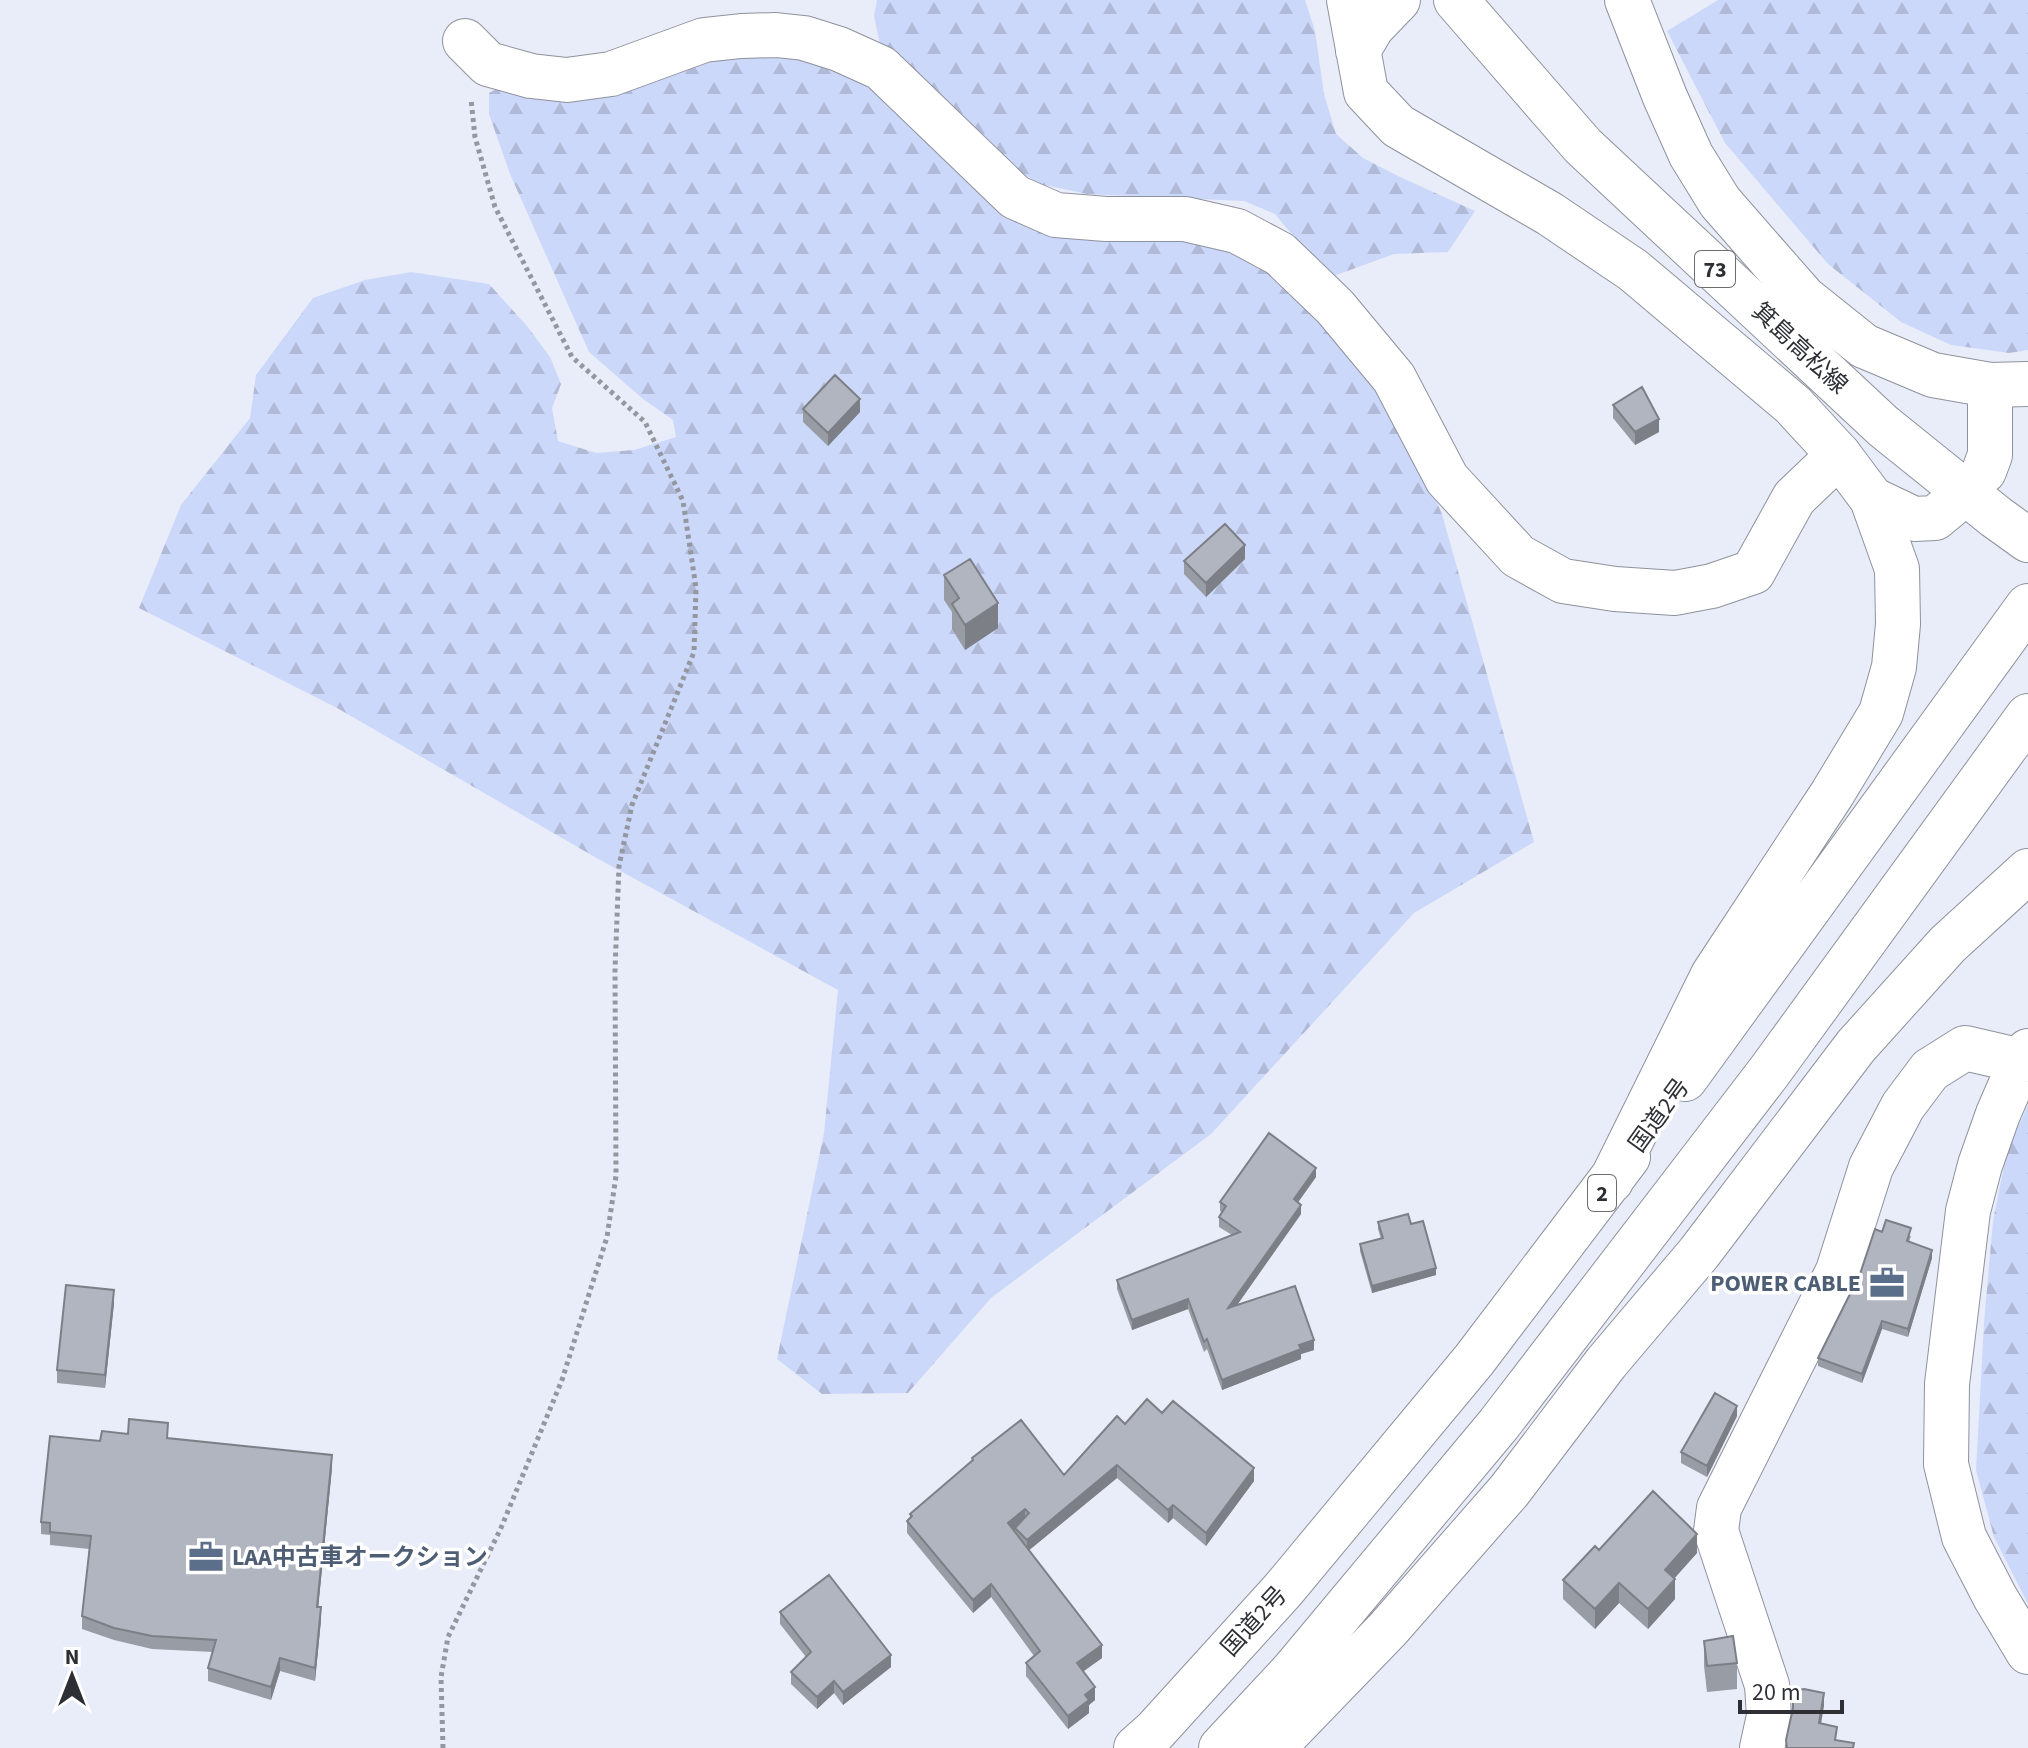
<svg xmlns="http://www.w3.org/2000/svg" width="2028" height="1748" font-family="'Source Sans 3','Noto Sans JP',sans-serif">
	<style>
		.forest { fill: url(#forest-firs) }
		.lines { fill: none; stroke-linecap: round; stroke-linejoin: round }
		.minor-casing { stroke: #8e929c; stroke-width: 46 }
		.major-casing { stroke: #8e929c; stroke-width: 46 }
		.highway-casing { stroke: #8e929c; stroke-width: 46 }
		.path { stroke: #9497a0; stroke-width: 5; stroke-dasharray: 4 4; stroke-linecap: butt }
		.minor { stroke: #fff; stroke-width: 44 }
		.major { stroke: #fff; stroke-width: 44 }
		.highway { stroke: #fff; stroke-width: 44 }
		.wall { fill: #989ca5 }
		.shaded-wall { fill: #7c7f86 }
		.building { fill: #b1b5c0; stroke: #7c7f86; stroke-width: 2 }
		.labels { text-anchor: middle; stroke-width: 7; stroke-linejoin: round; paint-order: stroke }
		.shield { fill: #fff; stroke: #6d6d71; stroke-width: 2 }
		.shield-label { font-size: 22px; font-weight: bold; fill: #2e2f34 }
		.street-label { font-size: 24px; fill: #2e2f34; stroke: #fff }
		.service-label { font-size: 24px; font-weight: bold; fill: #4e5e75; stroke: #fff; text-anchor: end }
	</style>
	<defs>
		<pattern id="forest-firs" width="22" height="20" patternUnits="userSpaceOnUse" patternTransform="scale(2)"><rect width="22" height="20" fill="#ccd8fa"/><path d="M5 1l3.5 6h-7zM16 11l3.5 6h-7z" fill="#b0bad7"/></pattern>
	</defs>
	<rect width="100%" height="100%" fill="#e9edf9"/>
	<path class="forest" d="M877,0H1305L1315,31L1324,94L1336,134L1363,158L1398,176L1475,211L1448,252L1394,254L1328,278L1275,214L1244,201L1087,194L1040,184L987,151L880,45L874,16Z
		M1718,0H2028V350L2009,353L1951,345L1901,322L1828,264L1725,143L1667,31Z
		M786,53L868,82L1010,209L1192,235L1266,268L1322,309L1393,404L1442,514L1534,842L1414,913L1211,1134L991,1298L908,1393L822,1394L777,1359L824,1133L838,990L593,856L337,708L139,608L181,505L250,418L256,375L313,298L365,280L411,272L489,284L527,326L550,357L561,384L552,408L558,441L596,453L634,450L676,437L673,420L643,399L589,352L510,174L489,114V93L502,86L703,54Z
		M2028,1105V1604L1994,1537L1976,1470L1984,1323L1993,1221L2007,1151Z"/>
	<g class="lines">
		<g class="minor-casing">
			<path id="minor" d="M465,41L488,64L531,76L567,80L611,74L704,40L741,36L776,35L804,38L839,49L881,68L1015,197L1056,215L1106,219H1185L1237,231L1280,254L1335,307L1394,378L1447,479L1518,556L1563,581L1615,589L1675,593L1712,586L1753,572L1794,498L1839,455
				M1984,471L1990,455V385
				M1872,499L1914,519L1935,518L1952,504
				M2028,1051L2021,1061L1998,1114L1980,1165L1968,1211L1947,1384L1946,1464L1964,1537L1995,1597L2028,1652
				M1762,1748L1769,1716L1767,1685L1716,1531L1719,1508L1838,1271L1871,1167L1903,1106L1930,1070L1965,1048L2021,1061"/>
		</g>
		<g class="major-casing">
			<path id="major" d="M1456,0L1583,146L1883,426L1996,517L2028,540"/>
		</g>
		<g class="highway-casing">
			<path id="highway" d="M1349,0L1366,92L1398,126L1550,214L1633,270L1793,405L1839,455L1872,499L1897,569L1898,624L1894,667L1881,713L1832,794L1713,975L1611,1181
				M1627,0L1665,97L1691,155L1720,202L1804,298L1864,346L1933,375L1990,385L2028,384
				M1358,51L1372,27L1398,0
				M1685,1079L2028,606
				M1136,1748L1155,1731L1283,1590L1474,1360L1628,1157
				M1221,1748L1292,1672L1499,1424L1769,1072L2028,716
				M1273,1748L1388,1629L1509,1491L1606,1363L1699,1253L1856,1046L1948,944L2028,871"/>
		</g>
		<path class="path" d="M443,1748L441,1677L448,1637L501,1528L562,1380L607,1237L616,1176L615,970L619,866L632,805L694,652L696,588L683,501L645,422L572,357L495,207L475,137L471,99"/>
		<use href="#minor" class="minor"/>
		<use href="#major" class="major"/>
		<use href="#highway" class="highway"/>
	</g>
	<path class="wall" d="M1613,405L1659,432L1635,445L1613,418Z
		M803,409L860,412L828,446L803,422Z
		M1245,559L1206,597L1184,574V561Z
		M944,575L998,628L965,650L952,629V612L944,600Z
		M1316,1177L1298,1202L1301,1214L1237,1305L1314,1350L1301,1354V1359L1222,1390L1207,1349L1204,1352L1188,1309L1132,1330L1117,1289V1280L1232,1235L1219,1227V1217L1222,1213L1220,1211V1202Z
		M1378,1222L1411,1224L1436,1275L1372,1293L1360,1251V1244L1381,1239L1378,1229Z
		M1882,1232L1911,1236L1909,1242L1932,1258L1908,1337L1882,1329L1862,1383L1818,1366V1358Z
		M114,1303L105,1388L57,1383V1370Z
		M1162,1413L1254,1481L1206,1546L1173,1518L1168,1523L1117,1478L1029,1550L1102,1658L1083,1671L1095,1700L1089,1705V1713L1068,1729L1026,1676V1663L1034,1656L991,1597L973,1613L907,1533V1521L910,1518V1514L972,1461V1458L1064,1475L1125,1424Z
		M1737,1416L1707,1477L1681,1463V1452Z
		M168,1438L332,1468L318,1607L321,1620L315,1681L280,1671L271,1700L208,1681V1668L213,1652L152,1649L114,1640L82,1629V1616L89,1549L50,1545V1535L41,1534V1522L100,1441Z
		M1599,1550L1697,1553L1674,1578L1675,1599L1648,1629L1619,1603L1595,1629L1563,1599V1580Z
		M780,1612L891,1667L843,1705L834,1693L817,1709L791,1684V1672L806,1657L780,1624Z
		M1704,1641L1737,1663V1689L1707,1692L1704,1666Z"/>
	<path class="shaded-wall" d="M860,399V412L828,446V433Z
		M1659,419V432L1635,445V432Z
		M1245,545V559L1206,597V583Z
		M998,603V628L965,650V625Z
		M1316,1168V1177L1294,1208V1199Z
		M1301,1205V1214L1228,1318V1308Z
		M1932,1250V1258L1908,1337V1329Z
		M1436,1268V1275L1372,1293V1286Z
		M114,1290V1303L105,1388V1375Z
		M1188,1299V1309L1132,1330V1320Z
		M1882,1321V1329L1862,1383V1374Z
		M1314,1340V1350L1301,1354V1359L1222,1390V1380L1299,1345Z
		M1737,1406V1416L1707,1477V1466Z
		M332,1455V1468L317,1620V1607Z
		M1117,1465V1478L1027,1552V1540Z
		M1254,1468V1481L1206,1546V1533Z
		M1173,1505V1518L1168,1523V1510Z
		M1025,1509V1521L1008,1536V1523Z
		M1697,1534V1553L1665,1589V1570Z
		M1675,1579V1599L1648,1629V1609Z
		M1619,1583V1603L1595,1629V1609Z
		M991,1584V1597L973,1613V1600Z
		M321,1607V1620L315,1681V1668Z
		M1102,1645V1658L1077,1676V1663Z
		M891,1655V1667L843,1705V1692Z
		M280,1658V1671L271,1700V1687Z
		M834,1681V1693L817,1709V1697Z
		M1095,1687V1700L1089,1705V1713L1068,1729V1716L1085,1695Z
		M1824,1693V1706L1819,1736V1723Z"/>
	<path class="building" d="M835,375L860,399L828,433L803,409Z
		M1642,387L1659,419L1635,432L1613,405Z
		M1225,524L1245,545L1206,583L1184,561Z
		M970,559L998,603L965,625L952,604L959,598L944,575Z
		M1269,1133L1316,1168L1294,1199L1301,1205L1228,1308L1295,1286L1314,1340L1299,1345L1301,1349L1222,1380L1207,1339L1204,1342L1188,1299L1132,1320L1117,1280L1240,1232L1219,1217L1226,1206L1220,1202Z
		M1408,1214L1411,1224L1423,1221L1436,1268L1372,1286L1360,1244L1383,1238L1378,1222Z
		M1886,1220L1911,1228L1907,1241L1932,1250L1908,1329L1882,1321L1862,1374L1818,1358L1860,1274L1875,1229L1882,1232Z
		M66,1285L114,1290L105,1375L57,1370Z
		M1715,1393L1737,1406L1707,1466L1681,1452Z
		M1147,1399L1162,1413L1173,1401L1254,1468L1206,1533L1173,1505L1168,1510L1117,1465L1027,1540L1015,1528L1029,1513L1025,1509L1008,1523L1102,1645L1077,1663L1095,1687L1085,1695L1089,1700L1068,1716L1026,1663L1040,1651L991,1584L973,1600L907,1521L912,1516L910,1514L973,1460L972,1458L1021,1420L1064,1475L1117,1416L1125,1424Z
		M129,1419L168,1423L167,1438L332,1455L317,1607H321L315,1668L280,1658L271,1687L208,1668L216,1640L152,1636L114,1628L82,1616L91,1536L50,1532V1523L41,1522L50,1436L100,1441L102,1431L128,1434Z
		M1653,1491L1697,1534L1665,1570L1675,1579L1648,1609L1619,1583L1595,1609L1563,1580L1595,1546L1599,1550Z
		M829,1575L891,1655L843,1692L834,1681L817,1697L791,1672L811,1652L780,1612Z
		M1733,1636L1737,1663L1707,1666L1704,1641Z
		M1804,1689L1824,1693L1819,1723L1837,1727L1835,1740L1854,1743L1853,1748H1787L1786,1740L1793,1708V1691Z"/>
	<defs>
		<g id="office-bare" transform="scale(2.76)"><path d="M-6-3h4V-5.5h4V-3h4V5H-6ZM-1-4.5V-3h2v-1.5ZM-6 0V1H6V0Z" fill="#5c6f8a" stroke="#fff" stroke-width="2.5" paint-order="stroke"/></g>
	</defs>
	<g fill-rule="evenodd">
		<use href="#office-bare" x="1887" y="1283"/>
		<use href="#office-bare" x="206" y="1557"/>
	</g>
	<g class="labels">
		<g class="shield">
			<rect x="1695" y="251" width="40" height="36" rx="6"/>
			<rect x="1588" y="1175" width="28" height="36" rx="6"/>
		</g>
		<g class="shield-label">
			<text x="1715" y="277">73</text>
			<text x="1602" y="1201">2</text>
		</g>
		<g class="street-label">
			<text transform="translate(1800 348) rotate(43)" y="8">箕島高松線</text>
			<text transform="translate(1659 1115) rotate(-54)" y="8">国道2号</text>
			<text transform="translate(1254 1621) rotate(-48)" y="8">国道2号</text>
		</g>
		<g class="service-label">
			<text x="1861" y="1291">POWER CABLE</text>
			<text x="232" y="1565" text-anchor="start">LAA中古車オークション</text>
		</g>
	</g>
	<g transform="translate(72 1676)" stroke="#ffffff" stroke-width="6" paint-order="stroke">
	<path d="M0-6L14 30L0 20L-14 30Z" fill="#2e2f34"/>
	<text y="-12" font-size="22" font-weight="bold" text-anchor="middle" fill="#2e2f34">N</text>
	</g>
	<path d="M1740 1700v12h102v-12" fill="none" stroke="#2e2f34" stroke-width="4"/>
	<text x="1752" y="1700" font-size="24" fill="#2e2f34" stroke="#ffffff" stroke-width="6" paint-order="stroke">20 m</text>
</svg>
